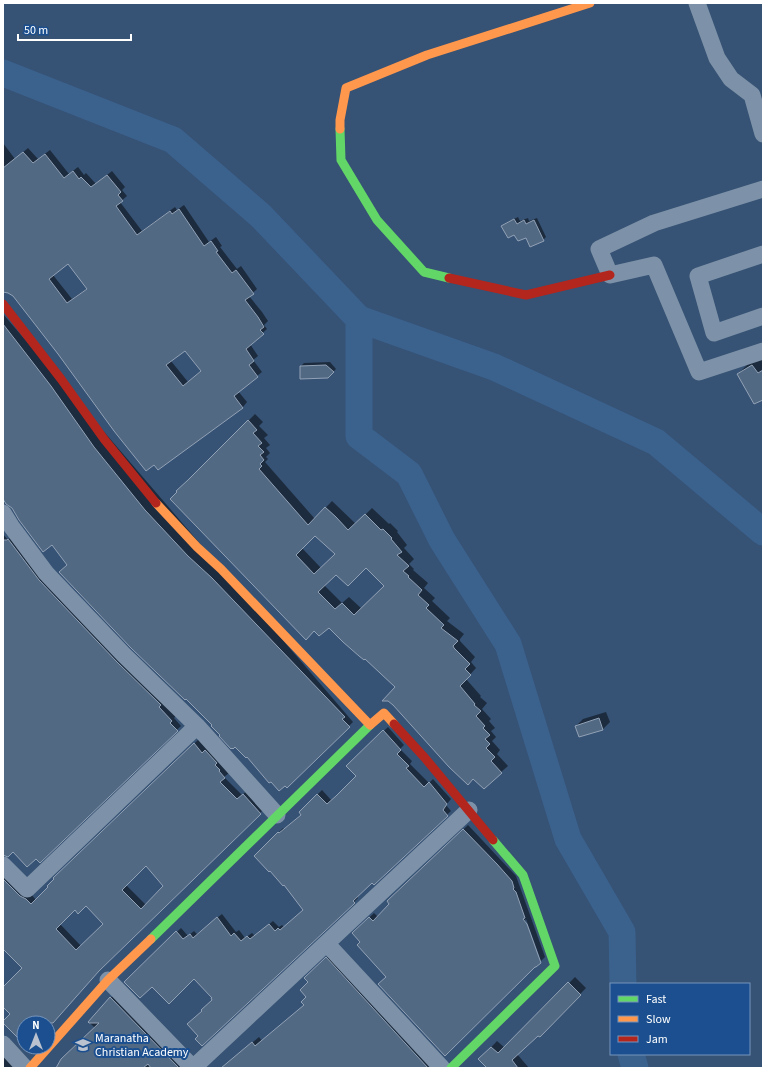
<svg xmlns="http://www.w3.org/2000/svg" width="766" height="1071" font-family="'Source Sans 3',sans-serif">
	<style>
		.shadow { fill: #0007; fill-rule: evenodd }
		.lines { fill: none; stroke-linecap: round; stroke-linejoin: round }
		.river { stroke: #3b618d; stroke-width: 27 }
		.building { fill: #526984; stroke: #92a2b6; fill-rule: evenodd }
		.street { stroke: #7d92a8; stroke-width: 17 }
		.fast { stroke: #63d668; stroke-width: 9 }
		.slow { stroke: #ff974d; stroke-width: 9 }
		.jam { stroke: #b3261e; stroke-width: 9 }
		.labels { text-anchor: middle; stroke-width: 4; stroke-linejoin: round; paint-order: stroke }
		.poi-label { font-size: 12px; fill: #fff; stroke: #1b4f8f; text-anchor: start }
	</style>
	<rect width="100%" height="100%" fill="#365274"/>
	<path class="shadow" d="M3,143L15,159L28,148L38,159L50,150L69,174L78,167L84,175L86,173L96,184L112,171L125,187L122,190L127,196L120,202L142,231L175,207L177,210L184,205L209,242L216,237L222,246L220,247L237,269L241,266L257,289L249,296L262,312L268,321L264,325L267,329L250,344L258,356L253,360L262,372L238,391L247,402L243,407L158,469L59,354L14,296L8,291H3ZM68,262L88,288L72,299L53,275ZM185,349L202,370L188,382L171,361Z
		M518,217L520,221L528,218L529,221L537,218L546,237L543,240L526,236L515,233L502,227L506,223Z
		M3,314L353,722L287,787L247,756L213,725L68,565L53,543L8,503L3,502Z
		M763,355V398L738,374L748,364Z
		M330,362L336,369L328,377L301,378V366L304,363Z
		M255,414L263,422L259,426L268,435L264,438L270,445L266,448L270,453L266,457L268,459L265,462L315,519L332,501L356,524L372,508L389,524L390,523L398,531L397,532L407,545L404,548L414,559L409,564L414,569L413,570L428,583L424,588L435,598L432,601L450,618L447,621L464,634L460,639V641L475,657L471,662L476,668L466,679L481,696L480,697L487,703L482,709L491,719L489,721L495,728L491,731L496,737L492,741L500,750L497,754L508,766L501,772L397,687L365,658L195,475ZM315,535L336,554L321,568L302,548ZM366,566L385,586L362,609L349,597L342,603L324,585L336,573Z
		M3,534L8,540L13,535L176,716L174,718L181,726L40,861L36,857L13,850L3,854Z
		M606,712L610,722L603,729L580,736L576,726L583,719Z
		M388,727L404,745L400,749L412,761L410,764L429,783L433,779L451,799L446,805L451,811L374,884L372,882L357,896L358,898L354,902L202,1045L199,1036L203,1011L214,999L194,977L152,986L125,982L181,928L188,936L194,931L197,934L222,914L236,932L239,930L245,938L252,933L255,936L273,921L279,927L282,925L284,927L304,910L284,883L255,856L283,828L284,829L302,814L300,812L322,790L332,801L357,776L347,766Z
		M199,739L229,773L224,777L242,795L248,790L264,809L103,966L48,1028V1023H24V1042L11,1014L3,1005V988L23,968L3,947V870L31,894L36,900L50,887L59,874ZM146,865L164,886L146,905L126,885ZM86,905L105,924L82,947L60,924L75,909Z
		M468,825L516,876L545,957L541,961L526,919L525,920L539,962L388,976L361,942L353,933L374,913L378,917L390,904L393,896Z
		M333,952L440,1068H234L236,1056L259,1037L262,1041L305,1005L308,996L312,972Z
		M575,977L586,988L539,1036L538,1034L517,1054L529,1068H484L487,1066L480,1059L497,1041L505,1048Z
		M117,991L186,1063L181,1068H60L95,1028L89,1022Z
		M3,1056L18,1068H3Z"/>
	<g class="lines">
		<path class="river" d="M3,73L173,140L261,216L359,319L494,367L656,442L763,532
			M359,319V436L409,474L442,540L508,644L568,839L622,932L623,984
			M631,1054L635,1068"/>
	</g>
	<path class="building" d="M23,152L33,163L45,154L64,178L73,171L79,179L81,177L91,187L107,175L121,192L118,195L123,201L116,206L137,235L170,211L172,214L179,209L204,246L211,241L218,251L216,252L232,273L236,270L254,294L245,300L258,317L264,327L260,330L264,334L246,349L254,361L249,365L258,377L234,396L243,408L158,470L154,465L146,471L114,431L58,354L13,296L8,293L3,292V168ZM68,264L87,289L67,303L49,279ZM185,351L201,371L183,386L166,365Z
		M514,219L517,224L524,220L526,224L534,220L544,241L530,247L526,238L518,241L514,235L508,238L501,226Z
		M3,324L51,386L94,447L145,510L188,556L212,578L345,717L342,719L350,727L287,788L285,786L279,791L271,782L269,783L247,757L246,758L235,747L233,749L232,748L231,749L219,736L220,735L211,726L212,725L186,699L185,700L131,648L59,572L67,565L52,545L43,552L19,520L12,508L6,504L3,499Z
		M326,365L334,372L328,378L300,379V366Z
		M752,365L758,373L763,370V400L754,404L737,374Z
		M248,420L257,430L253,433L262,443L258,446L264,452L260,455L264,460L260,464L262,466L259,469L308,525L325,507L336,517L348,530L365,514L381,530L383,529L392,538L391,539L402,552L397,555L409,566L403,571L409,576L408,577L422,590L418,595L429,605L426,608L444,625L441,628L458,641L453,646L454,648L470,664L465,669L471,675L460,686L475,704L474,705L481,711L476,716L485,726L483,728L490,735L485,739L490,744L486,748L495,757L491,761L502,773L484,789L473,779L468,785L449,767L393,705L388,701H382L395,687L365,659L364,660L359,656L343,642L329,628L319,636L314,631L306,640L170,499L177,492L176,491L188,480ZM315,536L335,554L314,574L296,555ZM366,568L384,586L354,615L342,603L335,609L318,592L336,575L348,586Z
		M8,539L39,580L117,662L161,705L159,707L172,721L170,723L178,731L40,863L36,859L27,867L13,852L8,857L3,855V540H7Z
		M599,718L603,730L579,737L575,726Z
		M383,730L401,750L397,754L409,766L406,768L424,787L429,782L447,804L443,810L448,816L374,885L372,883L353,901L355,903L202,1046L195,1039L198,1036L187,1024L202,1011L201,1010L212,1000L211,998H212L194,979L169,1004L152,987L140,998L124,982L176,931L183,939L190,934L193,938L217,917L231,936L234,933L241,941L247,936L250,939L269,924L275,931L278,928L280,930L303,910L284,885L283,886L270,871L269,872L254,856L278,832L279,833L301,815L299,812L317,794L327,804L336,796L356,776L346,766Z
		M194,743L202,753L205,750L217,763L215,765L220,770L219,771L225,778L220,782L237,799L243,794L261,814L99,971L53,1023H24V1044L3,1023V1021L10,1014L3,1007V987L22,968L3,949V879L20,896L26,899L31,904L48,887L47,886L54,879L53,878ZM146,866L163,886L141,909L122,890ZM86,906L103,924L76,950L56,929L75,910L78,914Z
		M463,829L497,864L512,881L514,888L513,889L516,892L525,918L523,919L527,924L541,963L536,967H535L445,1056L378,984L386,977L357,945L360,942L352,933L369,917L373,921L389,904L387,901Z
		M326,957L428,1068H221L252,1042L255,1046L304,1005L301,1002L306,997L300,990L308,982L304,978Z
		M568,982L581,995L540,1037L538,1036L512,1060L518,1068H487L478,1059L491,1047L498,1053Z
		M110,997L179,1068H151L148,1064L143,1068H56L61,1059L99,1023H89L88,1022Z"/>
	<g class="lines">
		<path class="street" d="M697,3L717,58L731,79L752,95L763,134
			M763,189L654,223L599,249L610,275L654,265L699,372L763,351
			M763,254L698,276L714,333L763,316
			M3,513L11,526L46,573L124,655L197,726L277,815
			M3,865L27,889L197,726
			M327,944L442,1068
			M108,980L193,1068
			M3,1044L25,1068
			M193,1068L469,810"/>
		<path class="fast" d="M340,129L341,160L377,220L424,272L449,278
			M151,939L370,725
			M451,1068L555,966L523,875L493,840"/>
		<path class="slow" d="M340,129V120L346,88L427,55L590,3
			M156,503L197,547L221,569L370,725L384,713L394,724
			M30,1068L108,980L151,939"/>
		<path class="jam" d="M449,278L526,295L610,275
			M3,304L61,379L104,439L156,503
			M394,724L425,758L493,840"/>
	</g>
	<defs>
		<g id="school-bare" transform="scale(1.2)"><path d="M0-5L7-2L0 1L-7-2ZM-4 1L0 2.5L4 1V4Q0 6-4 4Z" fill="#b9c2ce" stroke="#1b4f8f" stroke-width="2.5" paint-order="stroke"/></g>
	</defs>
	<g fill-rule="evenodd">
		<use href="#school-bare" x="83" y="1045"/>
	</g>
	<g class="labels">
		<g class="poi-label">
			<text x="95" y="1042">Maranatha<tspan x="95" dy="14">Christian Academy</tspan></text>
		</g>
	</g>
	<rect width="766" height="1071" fill="none" stroke="#ffffff" stroke-width="8"/>
	<rect x="610" y="983" width="140" height="72" fill="#1b4f8f" stroke="#7695bc"/>
	<rect x="618" y="996" width="20" height="6" fill="#63d668" stroke="#7695bc"/>
	<text x="646" y="1003" font-size="12" fill="#ffffff">Fast</text>
	<rect x="618" y="1016" width="20" height="6" fill="#ff974d" stroke="#7695bc"/>
	<text x="646" y="1023" font-size="12" fill="#ffffff">Slow</text>
	<rect x="618" y="1036" width="20" height="6" fill="#b3261e" stroke="#7695bc"/>
	<text x="646" y="1043" font-size="12" fill="#ffffff">Jam</text>
	<g transform="translate(36 1035)"><circle r="19" fill="#1b4f8f" stroke="#7695bc"/>
	<path d="M0-3L7 15L0 10L-7 15Z" fill="#b9c2ce"/>
	<text y="-6" font-size="11" font-weight="bold" text-anchor="middle" fill="#ffffff">N</text>
	</g>
	<path d="M18 34v6h113v-6" fill="none" stroke="#ffffff" stroke-width="2"/>
	<text x="24" y="34" font-size="12" fill="#ffffff" stroke="#1b4f8f" stroke-width="3" paint-order="stroke">50 m</text>
</svg>
